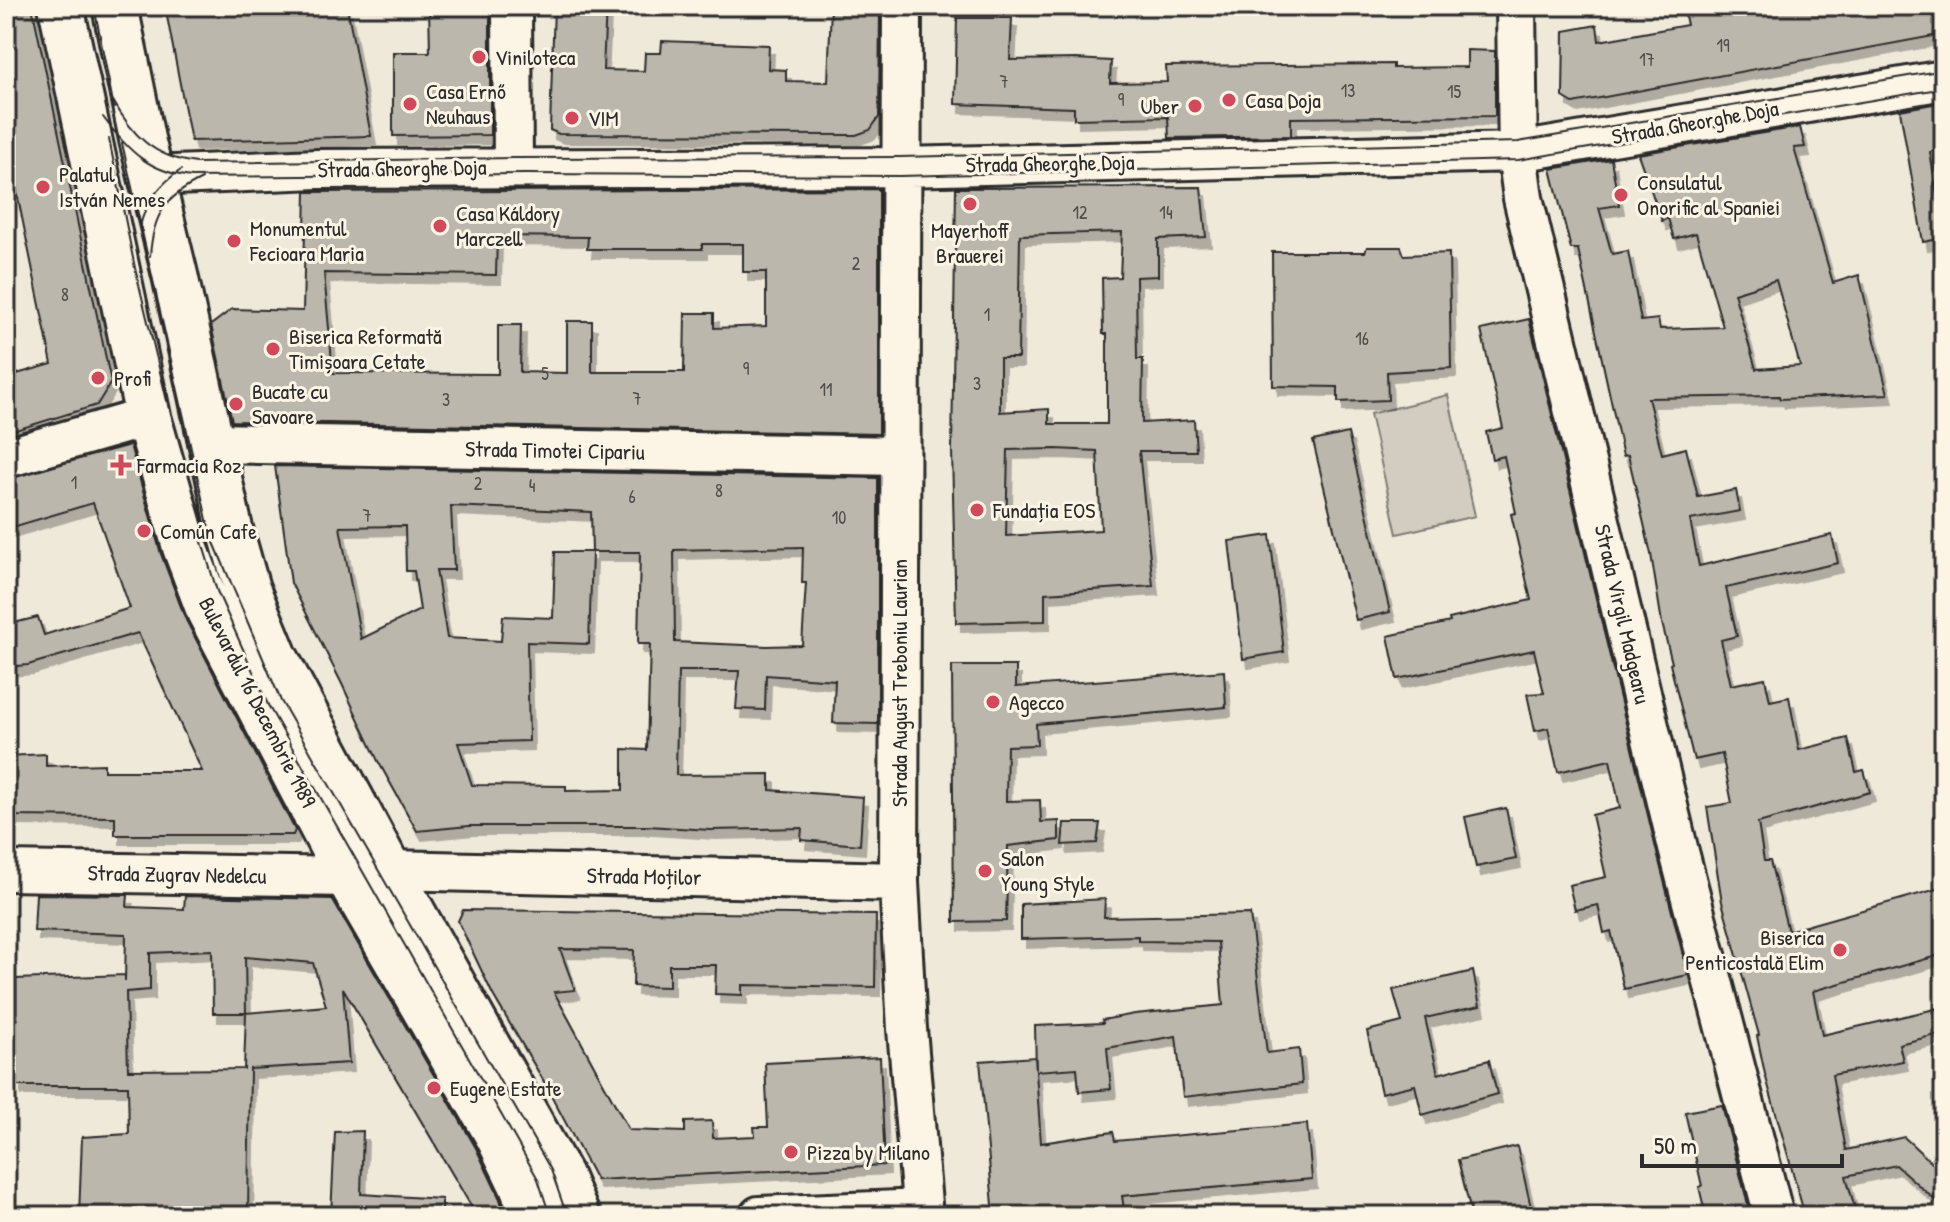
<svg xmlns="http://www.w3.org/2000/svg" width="1950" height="1222" font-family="'Patrick Hand',sans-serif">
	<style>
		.green { fill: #d2cdc0; stroke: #7e7c76; stroke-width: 2 }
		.building { fill: #bcb7ac; stroke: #2b2b2b; stroke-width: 2; fill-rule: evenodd; filter: url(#shadow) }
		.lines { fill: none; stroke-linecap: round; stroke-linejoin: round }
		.minor-casing { stroke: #2b2b2b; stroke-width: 44 }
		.major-casing { stroke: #2b2b2b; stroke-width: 50 }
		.minor { stroke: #fcf5e5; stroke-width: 38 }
		.major { stroke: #fcf5e5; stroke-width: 44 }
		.tram { stroke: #2b2b2b; stroke-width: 2 }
		.poi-dot { fill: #d1495b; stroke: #fcf5e5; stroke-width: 3 }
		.labels { text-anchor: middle; stroke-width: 6; stroke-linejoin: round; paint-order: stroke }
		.number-label { font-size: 18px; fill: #4f4e4b }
		.poi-label { font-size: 22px; fill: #2b2b2b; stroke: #fcf5e5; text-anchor: start }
		.street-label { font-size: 22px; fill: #2b2b2b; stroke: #fcf5e5 }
	</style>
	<defs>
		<filter id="shadow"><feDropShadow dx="5" dy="9" stdDeviation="0" flood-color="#0004"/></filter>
	</defs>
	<rect width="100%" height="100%" fill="#efe9da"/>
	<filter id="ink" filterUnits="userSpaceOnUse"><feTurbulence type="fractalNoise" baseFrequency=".0125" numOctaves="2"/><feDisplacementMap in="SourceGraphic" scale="16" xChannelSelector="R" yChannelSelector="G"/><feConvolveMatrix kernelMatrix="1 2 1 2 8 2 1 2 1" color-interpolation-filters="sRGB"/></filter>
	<g filter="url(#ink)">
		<path class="green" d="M1448,395L1475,516L1397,534L1370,414Z"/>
		<path class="building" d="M6,6H32L111,382L97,405L6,433V377L52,364L10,159L6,160Z
			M165,6H347L371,136L191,141Z
			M429,6H490V135L393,136V52H430Z
			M554,6H606L603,70L644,71L645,53H661L662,41L769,45L768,69L786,70V81L828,82L831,6H880L879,117L870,130L856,135L559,134L550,130Z
			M1683,6H1944V34L1573,103L1563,97L1564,31L1597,25L1599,41L1687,25Z
			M957,18H1012L1010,60L1076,59L1111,61L1110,83L1167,82L1166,66L1393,64V68L1467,67V50L1495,51V116L1291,118V136L1169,138L1168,117L1074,119V108L955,104Z
			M1944,102V150L1930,152L1944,238L1923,242L1900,110Z
			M1800,127L1805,147L1794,148L1833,283L1859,275L1888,394L1780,399L1779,396L1648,398L1662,454L1686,448L1698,497L1736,490L1740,511L1690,520L1699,566L1832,535L1838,563L1726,588L1737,636L1721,640L1731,685L1765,678L1770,701L1789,697L1799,750L1848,738L1856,772L1864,770L1870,792L1758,823L1764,861H1770L1788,931L1944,887V954L1813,991L1822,1035L1944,1007V1033L1899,1044L1903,1061L1832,1075L1846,1150L1904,1137L1944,1174V1208L1896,1165L1846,1176L1857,1216H1805L1765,1074L1757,1036L1759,1035L1722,902L1707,807L1732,803L1722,754L1694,760L1670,664L1672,663L1662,623L1651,554L1628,455L1623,456L1578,249H1571L1551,169L1611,159L1619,205L1599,208L1612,254L1628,251L1641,321L1658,319L1660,329L1723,327L1696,233L1674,239L1668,218L1662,221L1638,154ZM1776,280L1800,366L1756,369L1734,293Z
			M1201,187L1206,237L1158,239V276L1136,277L1137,359H1143L1142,423L1194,420L1196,451H1139L1153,586L1045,593V621L956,623L952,451L956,188ZM1122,232L1120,277L1102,278L1103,334H1107V424H1049V409L1000,412V358H1018L1020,235ZM1056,449L1097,451L1101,530L1006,536L1008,450Z
			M879,189V434L232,421L211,325L232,309L303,311L306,192ZM497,236L588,237L587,249H702V244H743V272H766V326L714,328V313H685L684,372H592V321H567V373L520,372L521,325H498V374L333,373L324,273L496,275Z
			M1367,247H1401L1404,255L1449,253L1451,368L1387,372L1388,400L1338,402V387L1273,386L1272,252H1365Z
			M1529,319L1657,853L1688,975L1624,989L1611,931L1604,933L1598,905L1575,910L1569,885L1606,877L1592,815L1620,808L1610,760L1558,772L1548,728L1535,731L1527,694L1544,693L1534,650L1397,679L1388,636L1450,622L1449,619L1531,600L1511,514L1516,513L1504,456L1492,459L1486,432L1503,428L1481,330Z
			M1348,433L1390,612L1356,620L1313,441Z
			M130,445L161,554L186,620L295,830L293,835H115V817L6,816V756L46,754V766L104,764V771H202L138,633L28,665L6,667V625L38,617L44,635L130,608L93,503L6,529V479Z
			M275,466L878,478V724L833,723L835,680L766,675L765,710L736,709L739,671H678L676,775L770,774V790L863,797L860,845L801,840L802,828L710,830L648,826H469L417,831L378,761L341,682L291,583ZM451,506L591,512L592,552H555L553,618L503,616L501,641L447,638L436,570H454ZM405,526L406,571H414L420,610L361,639L340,527ZM803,547L802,583H806L802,645L767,646L675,642L674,550ZM592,552H640L638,644H650L647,750L623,749V790L566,791V786L472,785L458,743L529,741L527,642L589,644Z
			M1270,535L1284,652L1243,659L1229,541Z
			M952,666H1016V687L1224,671L1226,707L1036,724L1037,745L1007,746L1006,801L1040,800L1041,822L1059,821V840L1008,846L1006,921L954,922Z
			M1506,808L1516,859L1476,867L1465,817Z
			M1064,823H1100L1097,843L1062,845Z
			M36,894L128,895L127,907L184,909L185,896L332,899L476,1148L500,1199L505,1216H477L343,988L349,1063L250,1069L248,1216H79L82,1137L129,1134L128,1086H16V979L125,975V981L126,934L34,931ZM212,950L213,1013H246L244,1069L128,1070L126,992L150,990V953ZM245,957L313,963L326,1006L246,1013Z
			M1105,899L1104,917L1250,914L1267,1053L1299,1049L1302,1084L1183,1097L1176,1036L1107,1048L1111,1089L1079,1092L1077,1068L1036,1071L1035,1026L1103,1023L1102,1020L1135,1014L1223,1005L1218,942L1138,941V936L1021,939V904Z
			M463,910L876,915L875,987L742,985V995L715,994L716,965H669V987L633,986L634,950L560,949L575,990L554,992L629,1130L685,1132V1122L712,1121L713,1138L755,1136L754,1127H768L765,1063L880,1057L885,1165L596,1180L542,1078L493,995L458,921Z
			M1473,971L1480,1006L1425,1018L1438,1074L1489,1060L1497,1094L1422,1115L1415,1085L1381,1093L1367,1031L1402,1022L1393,990Z
			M1035,1057L1041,1143L1113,1132L1115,1141L1307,1124L1312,1179L1122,1196L1125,1216H994L980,1061Z
			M1722,1105L1751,1216H1706L1699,1187L1702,1186L1685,1112Z
			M363,1131L361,1194L442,1199V1216H331L335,1132Z
			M1517,1146L1533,1216H1472L1458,1160Z"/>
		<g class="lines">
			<g class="minor-casing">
				<path id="minor" d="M512,6L513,167
					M902,6L899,882L907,1029L923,1216
					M1516,6L1518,160L1523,198L1678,848L1774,1216
					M150,176L318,169L900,167L1518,152L1944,80
					M211,443L899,456
					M6,458L148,417
					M389,870L899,882
					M6,871L348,877
					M759,1216L922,1209"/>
			</g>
			<g class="major-casing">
				<path id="major" d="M61,6L148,417L185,547L209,611L348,877L498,1136L524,1190L531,1216
					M115,6L142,139L175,275L230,529L247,589L275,657L389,870L560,1176L577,1216"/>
			</g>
			<use href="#minor" class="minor"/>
			<use href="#major" class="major"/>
			<path class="tram" d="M94,6L114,108
				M112,99C132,135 153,157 196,163L513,158L900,157L1518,142L1944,70
				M103,117C128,151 149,172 192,177L525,174L900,176L1518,160L1944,88
				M109,139L135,268L167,401
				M122,143L210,533L281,701L551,1170L567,1216
				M140,226C146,202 161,183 181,170
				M150,256C153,214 165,197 202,179
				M198,529L217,591L269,707L538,1179L550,1216"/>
		</g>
	</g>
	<g class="poi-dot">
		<circle cx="479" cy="57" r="8"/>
		<circle cx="1229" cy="100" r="8"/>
		<circle cx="410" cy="104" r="8"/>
		<circle cx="1195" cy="106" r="8"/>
		<circle cx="572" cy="118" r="8"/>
		<circle cx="43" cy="187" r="8"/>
		<circle cx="1621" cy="195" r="8"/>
		<circle cx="970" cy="204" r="8"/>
		<circle cx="440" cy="226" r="8"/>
		<circle cx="234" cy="241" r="8"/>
		<circle cx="273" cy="349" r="8"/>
		<circle cx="98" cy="378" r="8"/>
		<circle cx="236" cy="404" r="8"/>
		<path d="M117 453h8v8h8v8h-8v8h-8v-8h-8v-8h8z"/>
		<circle cx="977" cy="510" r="8"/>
		<circle cx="144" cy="531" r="8"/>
		<circle cx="993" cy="702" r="8"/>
		<circle cx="985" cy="871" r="8"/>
		<circle cx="1840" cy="950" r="8"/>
		<circle cx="434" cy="1088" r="8"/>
		<circle cx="791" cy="1152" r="8"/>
	</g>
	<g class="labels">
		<g class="number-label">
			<text x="1723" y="52">19</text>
			<text x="1647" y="66">17</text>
			<text x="1004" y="88">7</text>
			<text x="1348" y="97">13</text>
			<text x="1454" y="98">15</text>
			<text x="1121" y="106">9</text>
			<text x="1080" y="219">12</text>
			<text x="1166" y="219">14</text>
			<text x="856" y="270">2</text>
			<text x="65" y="301">8</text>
			<text x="987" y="321">1</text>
			<text x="1362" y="345">16</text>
			<text x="746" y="375">9</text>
			<text x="545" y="380">5</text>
			<text x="977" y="390">3</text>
			<text x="826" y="396">11</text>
			<text x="637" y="405">7</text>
			<text x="446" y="406">3</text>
			<text x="74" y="489">1</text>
			<text x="478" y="490">2</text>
			<text x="532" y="492">4</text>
			<text x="719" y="497">8</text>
			<text x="632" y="503">6</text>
			<text x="367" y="522">7</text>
			<text x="839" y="524">10</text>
		</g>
		<g class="poi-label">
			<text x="495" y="65">Viniloteca</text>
			<text x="426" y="99">Casa Ernő<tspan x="426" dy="25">Neuhaus</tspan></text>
			<text x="1245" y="108">Casa Doja</text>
			<text x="1179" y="114" text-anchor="end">Uber</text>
			<text x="588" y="126">VIM</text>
			<text x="59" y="182">Palatul<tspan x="59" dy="25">István Nemes</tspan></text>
			<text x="1637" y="190">Consulatul<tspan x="1637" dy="25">Onorific al Spaniei</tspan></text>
			<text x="456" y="221">Casa Káldory<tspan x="456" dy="25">Marczell</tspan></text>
			<text x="250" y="236">Monumentul<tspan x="250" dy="25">Fecioara Maria</tspan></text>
			<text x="970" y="238" text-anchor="middle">Mayerhoff<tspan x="970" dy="25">Brauerei</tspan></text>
			<text x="289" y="344">Biserica Reformată<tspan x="289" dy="25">Timișoara Cetate</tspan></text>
			<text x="114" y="386">Profi</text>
			<text x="252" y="399">Bucate cu<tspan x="252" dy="25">Savoare</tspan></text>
			<text x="137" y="473">Farmacia Roz</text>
			<text x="993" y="518">Fundația EOS</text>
			<text x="160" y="539">Común Cafe</text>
			<text x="1009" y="710">Agecco</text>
			<text x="1001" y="866">Salon<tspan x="1001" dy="25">Young Style</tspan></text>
			<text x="1824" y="945" text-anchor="end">Biserica<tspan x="1824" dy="25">Penticostală Elim</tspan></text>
			<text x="450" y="1096">Eugene Estate</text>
			<text x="807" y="1160">Pizza by Milano</text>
		</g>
		<g class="street-label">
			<text transform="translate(1695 122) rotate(-10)" y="8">Strada Gheorghe Doja</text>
			<text transform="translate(1050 163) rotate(-1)" y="8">Strada Gheorghe Doja</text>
			<text transform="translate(402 168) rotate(-1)" y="8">Strada Gheorghe Doja</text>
			<text transform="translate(555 450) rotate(1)" y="8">Strada Timotei Cipariu</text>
			<text transform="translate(1623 614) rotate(77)" y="8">Strada Virgil Madgearu</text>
			<text transform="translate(899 683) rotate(-90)" y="8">Strada August Treboniu Laurian</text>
			<text transform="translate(258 702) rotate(63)" y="8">Bulevardul 16 Decembrie 1989</text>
			<text transform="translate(177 874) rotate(1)" y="8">Strada Zugrav Nedelcu</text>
			<text transform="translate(644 876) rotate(1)" y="8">Strada Moților</text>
		</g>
	</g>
	<rect width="1950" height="1222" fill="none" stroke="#fcf5e5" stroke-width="32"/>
	<rect x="16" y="16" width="1918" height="1190" fill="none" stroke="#2b2b2b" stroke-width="3" filter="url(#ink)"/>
	<path d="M1642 1154v12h200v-12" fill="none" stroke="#2b2b2b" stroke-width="4"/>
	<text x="1654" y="1154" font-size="24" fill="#2b2b2b" stroke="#fcf5e5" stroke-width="6" paint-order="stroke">50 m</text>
</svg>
